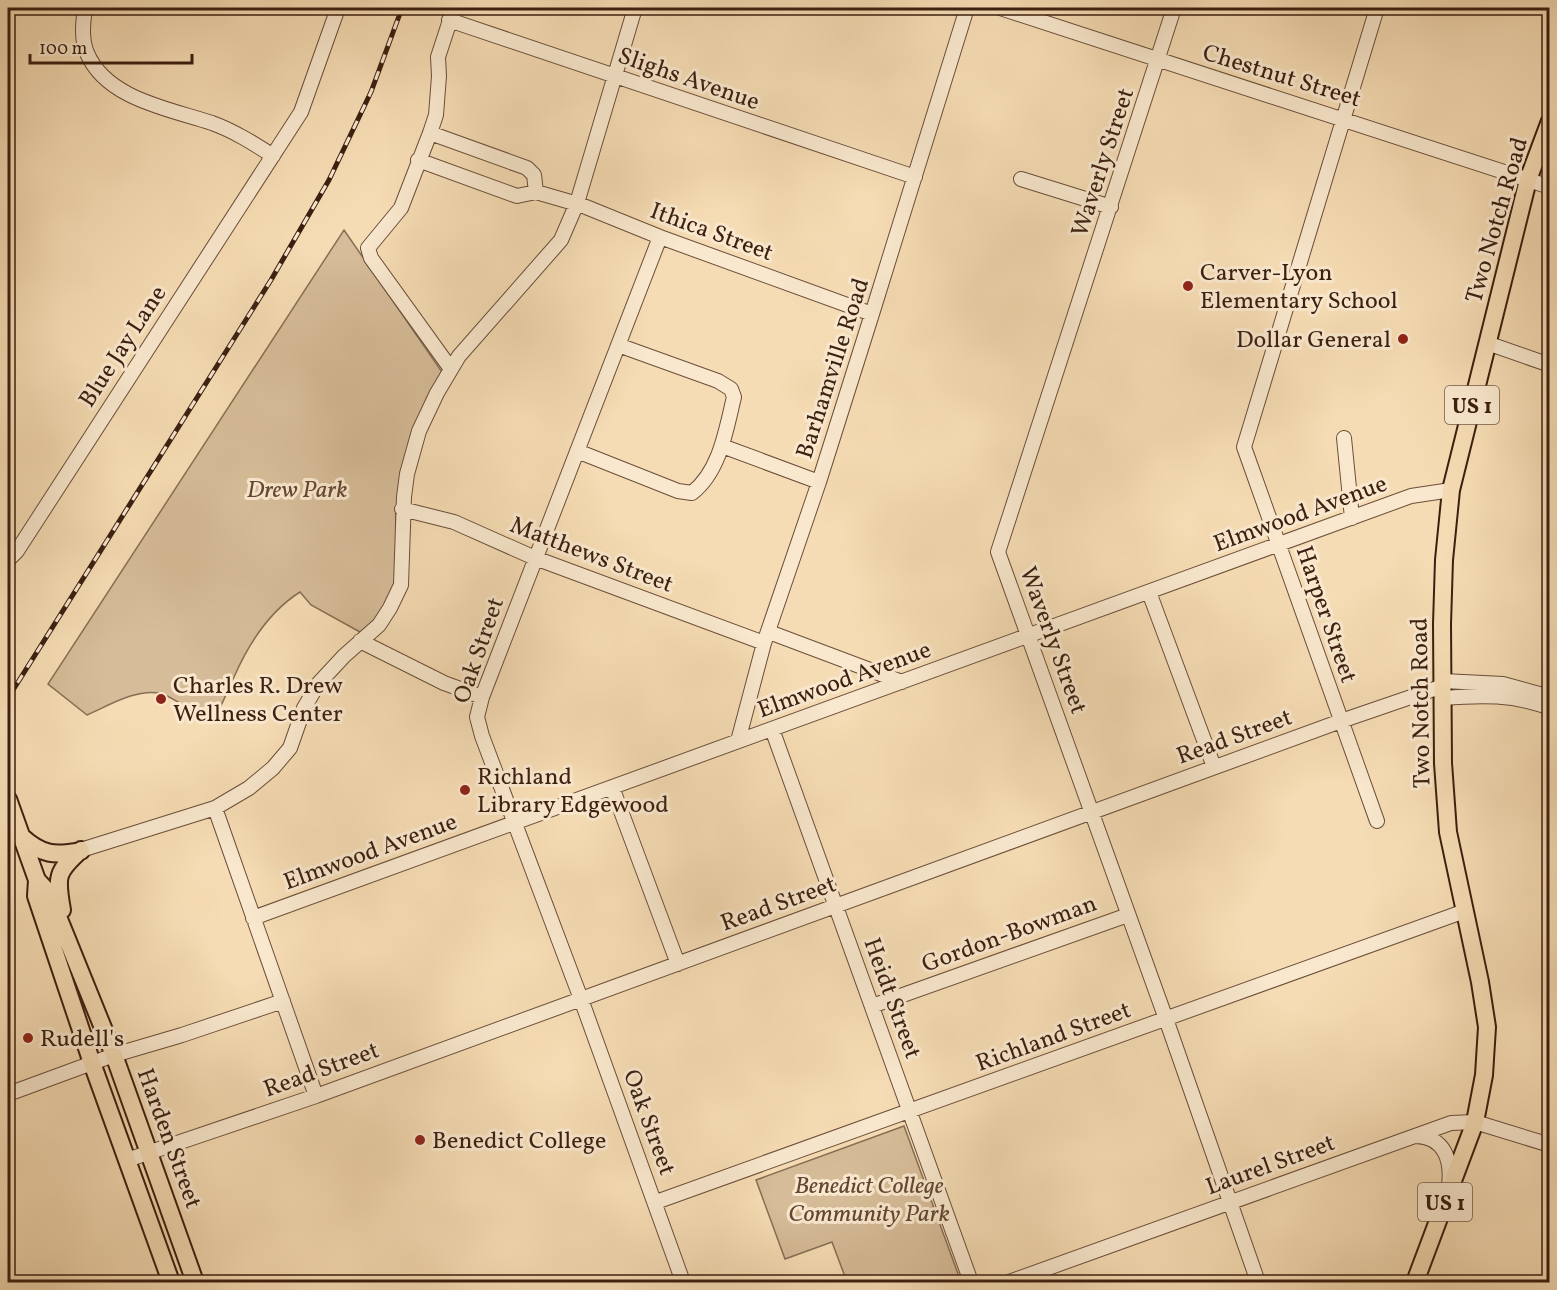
<svg xmlns="http://www.w3.org/2000/svg" width="1557" height="1290" font-family="Vollkorn,serif">
	<style>
		.green { fill: #d6bc98; stroke: #886e54; stroke-width: 1.5 }
		.lines { fill: none; stroke-linecap: round; stroke-linejoin: round }
		.minor-casing { stroke: #6a4e39; stroke-width: 16 }
		.major-casing { stroke: #3b1f10; stroke-width: 20 }
		.minor { stroke: #f9e8ce; stroke-width: 14 }
		.major { stroke: #f6dcb4; stroke-width: 16 }
		.rail-casing { stroke: #3b1f10; stroke-width: 5 }
		.rail { stroke: #f9e8ce; stroke-width: 3; stroke-dasharray: 9; stroke-linecap: butt }
		.poi-dot { fill: #8f2418; stroke: #f9e8ce; stroke-width: 2 }
		.labels { text-anchor: middle; stroke-width: 6; stroke-linejoin: round; paint-order: stroke }
		.shield { fill: #f9e8ce; stroke: #745b49; stroke-width: 1.5 }
		.shield-label { font-size: 22px; font-weight: bold; fill: #3b1f10 }
		.street-label { font-size: 24px; fill: #3b1f10; stroke: #f9e8ce }
		.poi-label { font-size: 24px; fill: #3b1f10; stroke: #f9e8ce; text-anchor: start }
		.park-label { font-size: 24px; font-style: italic; fill: #624632; stroke: #f9e8ce }
	</style>
	<rect width="100%" height="100%" fill="#f6dcb4"/>
	<filter id="stains"><feTurbulence type="fractalNoise" baseFrequency=".00333" numOctaves="4"/><feColorMatrix values="0 0 0 0 .2 0 0 0 0 .09 0 0 0 0 .02 0 0 0 .5 -.17"/></filter>
	<radialGradient id="worn" r=".72"><stop offset=".6" stop-color="#630" stop-opacity="0"/><stop offset="1" stop-color="#630" stop-opacity=".3"/></radialGradient>
	<path class="green" d="M344,230L442,372C432,399 422,427 412,454C408,465 402,477 399,489C387,544 416,591 360,632L311,605L300,592C270,611 248,645 234,677C226,693 222,709 209,722C197,715 171,695 159,693C135,689 108,706 87,715L48,684Z
		M904,1126L961,1282H847L832,1242L785,1259L756,1180Z"/>
	<g class="lines">
		<g class="minor-casing">
			<path id="minor" d="M85,8C83,22 81,39 87,53C106,99 170,109 212,123C234,131 253,143 273,156
				M1000,8L1550,187
				M1174,8L998,552L1166,1019L1258,1282
				M449,20L915,177
				M430,133L527,168L534,175L536,192
				M418,160L517,196L536,192L581,205L660,237L872,314
				M1021,179L1111,207
				M660,237L482,697L477,717L482,736L581,999L683,1282
				M1487,343L1550,365
				M451,369L371,258L368,248L401,208L430,133L436,115L439,76L438,57L454,8
				M1344,438L1352,518
				M722,446L819,482
				M577,451L678,491L692,493C720,471 726,430 734,397L731,389L718,381L618,345
				M402,509L454,522L535,558L764,643
				M8,560L17,551L301,112L338,8
				M1149,592L1214,767
				M769,632L902,682
				M360,641L444,683L482,697
				M1443,681L1503,684L1550,697
				M1443,698C1481,695 1514,694 1550,708
				M772,729L971,1282
				M738,741L764,643L819,482L872,314L967,8
				M612,787L678,964
				M215,808L316,1096
				M1377,821L1244,447L1377,8
				M81,850L215,808L249,788L273,768L290,748L304,708L318,684L344,656L379,625L390,608L401,585L404,497L407,474L419,431L437,393L459,356L561,240L577,203L635,8
				M253,918L1411,496L1451,490
				M872,1006L1128,915
				M8,1094L114,1055L182,1035L283,1001
				M1416,1136C1445,1137 1452,1161 1449,1185
				M127,1160L316,1096L1341,721L1443,686
				M656,1202L1465,911
				M1009,1282L1451,1123L1475,1122L1550,1145"/>
		</g>
		<g class="major-casing">
			<path id="major" d="M8,799L37,880L36,896L92,1063L171,1282
				M22,837C42,855 54,856 81,851
				M37,880L48,892L114,1055L195,1282
				M62,910C56,877 56,872 81,850
				M1415,1282L1475,1122L1484,1075L1487,1027L1480,982L1448,832L1443,763L1442,624L1444,560L1451,490L1528,180L1550,121"/>
		</g>
		<use href="#minor" class="minor"/>
		<use href="#major" class="major"/>
		<g class="rail-casing">
			<path id="rail" d="M8,698L271,280L329,180L371,92L402,8"/>
		</g>
		<use href="#rail" class="rail"/>
	</g>
	<g class="poi-dot">
		<circle cx="1188" cy="286" r="6"/>
		<circle cx="1403" cy="339" r="6"/>
		<circle cx="161" cy="699" r="6"/>
		<circle cx="465" cy="790" r="6"/>
		<circle cx="28" cy="1038" r="6"/>
		<circle cx="420" cy="1140" r="6"/>
	</g>
	<g class="labels">
		<g class="shield">
			<rect x="1445" y="386" width="54" height="38" rx="4.5"/>
			<rect x="1418" y="1183" width="54" height="38" rx="4.5"/>
		</g>
		<g class="shield-label">
			<text x="1472" y="413">US 1</text>
			<text x="1445" y="1210">US 1</text>
		</g>
		<g class="street-label">
			<text transform="translate(1282 75) rotate(17)" y="8">Chestnut Street</text>
			<text transform="translate(689 78) rotate(19)" y="8">Slighs Avenue</text>
			<text transform="translate(1102 162) rotate(-72)" y="8">Waverly Street</text>
			<text transform="translate(1496 220) rotate(-74)" y="8">Two Notch Road</text>
			<text transform="translate(712 231) rotate(20)" y="8">Ithica Street</text>
			<text transform="translate(122 346) rotate(-57)" y="8">Blue Jay Lane</text>
			<text transform="translate(832 368) rotate(-72)" y="8">Barhamville Road</text>
			<text transform="translate(1300 513) rotate(-20)" y="8">Elmwood Avenue</text>
			<text transform="translate(592 554) rotate(21)" y="8">Matthews Street</text>
			<text transform="translate(1327 614) rotate(71)" y="8">Harper Street</text>
			<text transform="translate(1054 640) rotate(70)" y="8">Waverly Street</text>
			<text transform="translate(478 650) rotate(-71)" y="8">Oak Street</text>
			<text transform="translate(844 679) rotate(-20)" y="8">Elmwood Avenue</text>
			<text transform="translate(1420 703) rotate(-91)" y="8">Two Notch Road</text>
			<text transform="translate(1234 736) rotate(-20)" y="8">Read Street</text>
			<text transform="translate(370 851) rotate(-20)" y="8">Elmwood Avenue</text>
			<text transform="translate(778 903) rotate(-20)" y="8">Read Street</text>
			<text transform="translate(1009 933) rotate(-20)" y="8">Gordon-Bowman</text>
			<text transform="translate(893 998) rotate(70)" y="8">Heidt Street</text>
			<text transform="translate(1053 1036) rotate(-20)" y="8">Richland Street</text>
			<text transform="translate(321 1069) rotate(-20)" y="8">Read Street</text>
			<text transform="translate(650 1122) rotate(70)" y="8">Oak Street</text>
			<text transform="translate(170 1138) rotate(70)" y="8">Harden Street</text>
			<text transform="translate(1270 1164) rotate(-20)" y="8">Laurel Street</text>
		</g>
		<g class="poi-label">
			<text x="1200" y="280">Carver-Lyon<tspan x="1200" dy="28">Elementary School</tspan></text>
			<text x="1391" y="347" text-anchor="end">Dollar General</text>
			<text x="173" y="693">Charles R. Drew<tspan x="173" dy="28">Wellness Center</tspan></text>
			<text x="477" y="784">Richland<tspan x="477" dy="28">Library Edgewood</tspan></text>
			<text x="40" y="1046">Rudell's</text>
			<text x="432" y="1148">Benedict College</text>
		</g>
		<g class="park-label">
			<text x="297" y="497">Drew Park</text>
			<text x="869" y="1193">Benedict College<tspan x="869" dy="28">Community Park</tspan></text>
		</g>
	</g>
	<rect width="1557" height="1290" fill="none" stroke="#f6dcb4" stroke-width="30"/>
	<rect x="9" y="9" width="1539" height="1272" fill="none" stroke="#3b1f10" stroke-width="3"/>
	<rect x="15" y="15" width="1527" height="1260" fill="none" stroke="#3b1f10" stroke-width="1.5"/>
	<path d="M30 54v9h162v-9" fill="none" stroke="#3b1f10" stroke-width="3"/>
	<text x="39" y="54" font-size="18" fill="#3b1f10" stroke="#f9e8ce" stroke-width="4.5" paint-order="stroke">100 m</text>
	<rect width="100%" height="100%" filter="url(#stains)"/>
	<rect width="100%" height="100%" fill="url(#worn)"/>
</svg>
